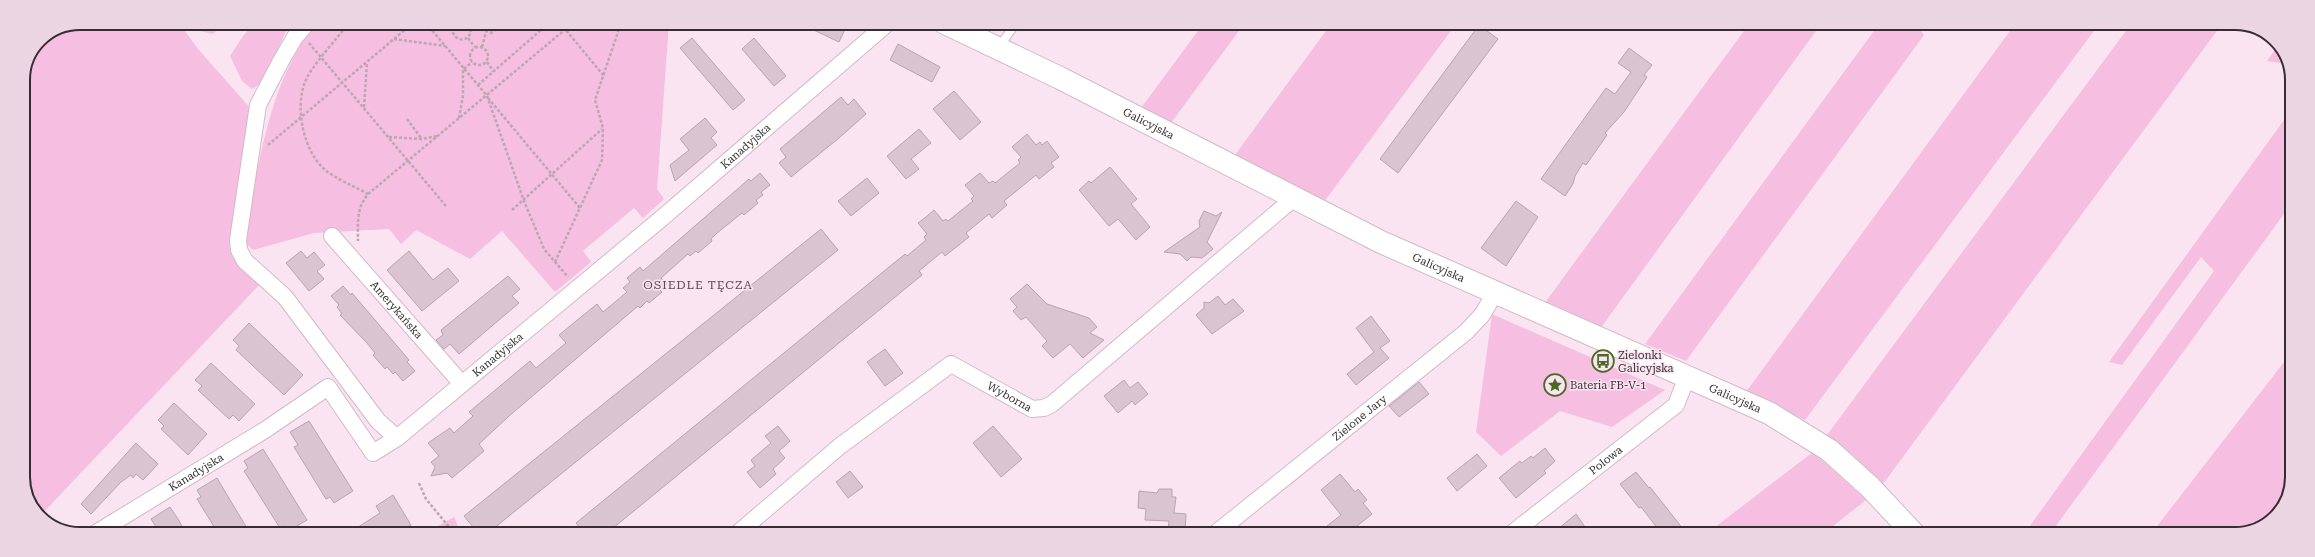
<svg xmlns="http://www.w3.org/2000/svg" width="2315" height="557" font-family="'Roboto Serif',serif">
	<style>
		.green { fill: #f6bee0 }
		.building { fill: #dbc4d2; stroke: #b9a3b0 }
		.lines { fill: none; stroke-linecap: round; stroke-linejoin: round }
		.lane-casing { stroke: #d1bac8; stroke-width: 10 }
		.street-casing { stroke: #d1bac8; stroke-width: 18 }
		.secondary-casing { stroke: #d1bac8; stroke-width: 24 }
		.path { stroke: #b9a7b1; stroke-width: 2.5; stroke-dasharray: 3 2; stroke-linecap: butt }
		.lane { stroke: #fff; stroke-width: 8 }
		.street { stroke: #fff; stroke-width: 16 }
		.secondary { stroke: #fff; stroke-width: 22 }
		.labels { text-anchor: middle; stroke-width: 3; stroke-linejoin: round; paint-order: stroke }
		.street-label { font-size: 11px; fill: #352d32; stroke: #fbe4f1 }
		.poi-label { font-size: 11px; fill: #352d32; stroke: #fbe4f1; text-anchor: start }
		.neighbourhood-label { font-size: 12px; letter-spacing: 1px; fill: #5e4b57; stroke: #fbe4f1 }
		.rim { fill: none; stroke: #352d32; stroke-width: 2 }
	</style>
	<rect width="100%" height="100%" fill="#fbe4f1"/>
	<path class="green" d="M80,23H179L198,49L252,110L229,246L237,260L261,283L40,516L37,515L23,484V79L40,39Z
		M195,23H224L213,34L200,31Z
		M255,23H293L285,33L263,82L252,89L242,81L230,56L243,36Z
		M316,23H669L657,189L664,199L643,218L634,208L583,251L591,262L555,292L502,231L470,259L416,230L401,244L389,229L314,233L253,250L244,241C259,167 267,84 316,23Z
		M1203,24H1244L1171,123L1141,108Z
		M1331,24H1456L1324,202L1235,155Z
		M1749,24H1821L1600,329L1544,304Z
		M1879,24H1916L1924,35L1686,361L1645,344Z
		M2015,24H2099L1805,420L1746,392Z
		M2131,24H2222L1883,484L1853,455L1827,435Z
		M2279,44L2287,64L2267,61Z
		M2292,109V203L2050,534H2024L2214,271L2201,257L2122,365L2109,362Z
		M1492,314L1665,390L1612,427L1560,411L1501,456L1476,432Z
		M2291,353V489L2273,520L2236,534H2151Z
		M1813,452L1866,500L1823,534H1706Z
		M454,517L461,533H426Z"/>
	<path class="building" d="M799,23H848L839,42Z
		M1479,25L1498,39L1398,173L1380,159Z
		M692,38L745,100L733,110L680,48Z
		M754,38L786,76L774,86L742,49Z
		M898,44L940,67L932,82L890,60Z
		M1629,48L1652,65L1644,75L1647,77L1624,112L1605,133L1607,135L1586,165L1583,163L1575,176L1573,184L1565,196L1541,179L1606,88L1615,94L1631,72L1618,63Z
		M954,91L981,122L960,140L933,109Z
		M841,97L848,105L854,99L866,114L839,138L791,177L779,163L786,157L780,149Z
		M705,118L717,132L711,138L717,145L675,181L670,165L689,150L680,139Z
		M919,129L931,143L911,159L919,169L906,179L887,156Z
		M1027,134L1036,145L1040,142L1042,145L1047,141L1059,157L1051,163L1054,167L1039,179L1036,175L1004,201L1007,205L992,218L989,214L966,233L969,237L945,256L942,252L919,271L922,275L607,533H584L576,523L905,254L907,256L926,240L924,237L927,234L918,223L926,217L934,210L943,221L946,219L948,221L973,201L971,199L974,196L965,185L980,173L989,183L993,181L995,183L1020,163L1018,160L1021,157L1012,147Z
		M1110,167L1137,199L1131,204L1150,227L1136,240L1118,219L1109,226L1079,190L1089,181L1091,183Z
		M760,173L770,185L761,192L763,195L756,200L758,203L744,215L742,213L717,233L711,239L712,241L698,253L696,251L690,256L688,254L661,278L667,284L660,290L662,292L649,303L647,301L640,308L638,306L509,416L479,444L484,451L452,478L447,473L431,476L435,467L431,462L439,456L428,443L450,428L454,433L473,416L469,412L530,361L536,368L566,343L559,335L597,304L603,312L627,292L623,288L630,282L627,278L640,267L643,271L749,179L751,181Z
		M867,178L879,193L851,216L838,201Z
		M1516,201L1538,217L1506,266L1481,248Z
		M1204,211L1216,216L1222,212L1207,242L1213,249L1202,258L1191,257L1187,261L1180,254L1164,252L1200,227L1199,221Z
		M821,229L838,250L488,533H478L464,516Z
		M301,251L307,258L314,252L325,265L317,271L324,279L309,291L286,263Z
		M409,251L433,280L448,268L459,281L422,311L387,270Z
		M508,276L520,289L512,296L519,303L459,354L450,344L444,349L436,340L443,335L441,330Z
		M1027,284L1047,304L1089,318L1097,327L1090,333L1104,340L1083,358L1070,344L1053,358L1042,346L1047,341L1026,317L1021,320L1013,311L1017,307L1010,299Z
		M343,286L351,295L352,293L409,360L407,362L415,371L403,381L395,372L393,374L387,367L385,369L373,355L375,353L367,343L340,315L342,314L337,307L339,305L331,296Z
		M1218,296L1225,305L1233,299L1244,311L1212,334L1196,315L1204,308V302L1209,303Z
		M1371,316L1390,341L1380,348L1389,358L1356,385L1347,374L1374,352L1356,328Z
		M249,323L303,375L284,395L236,350L239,346L233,340Z
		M885,349L903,373L885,386L867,362Z
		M211,363L255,404L239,421L233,415L229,419L198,390L202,386L195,380Z
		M1124,380L1130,388L1138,382L1148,394L1135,405L1132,401L1118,413L1104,396Z
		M1419,382L1429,394L1399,417L1389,406Z
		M174,403L207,434L188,455L161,429L164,426L158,420Z
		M309,421L353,491L334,503L330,497L326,499L294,447L298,445L290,432Z
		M778,426L790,441L779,451L785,458L773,469L776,474L760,488L747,472L755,466L751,460L771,443L765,436Z
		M993,426L1022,459L1001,477L973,443Z
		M136,443L158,464L143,480L136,474L133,478L131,475L121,482L91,514L81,504Z
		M1545,448L1555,461L1544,471L1546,473L1516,498L1499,478L1520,461L1522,463L1531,456L1533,458Z
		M263,449L307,520L287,532L284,526L280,528L244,471L248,468L244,461Z
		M1477,454L1487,466L1457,491L1447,478Z
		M850,471L863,487L848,498L836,482Z
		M1636,472L1649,488L1650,487L1687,534H1662L1641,507L1639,508L1620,484Z
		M1340,474L1355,492L1358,489L1367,500L1363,503L1372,514L1347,534H1333L1327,526L1341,515L1321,490Z
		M217,478L224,490L250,533H218L197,499L201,497L197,490Z
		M1159,489H1172V497H1176L1174,513L1186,514L1185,533H1168L1169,521L1145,520L1146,509L1138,508L1139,491L1157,493Z
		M393,495L411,525L398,533H349L380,513L376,506Z
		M170,507L178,519L186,533H160L151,519Z
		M1576,514L1590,534H1552Z"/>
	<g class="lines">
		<g class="lane-casing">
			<path id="lane" d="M999,47L1016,23"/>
		</g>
		<g class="street-casing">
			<g id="street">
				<path d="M307,23L295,37L282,59L258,105L238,240L239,250L245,261L285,297L378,421L397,438"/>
				<path id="s1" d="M332,236L462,384"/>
				<path id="s2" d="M96,533L265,430L328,387L373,453L397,438L662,218L888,23"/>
				<path id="s3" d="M738,533L840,446L951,364L1032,409L1044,408L1052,404L1294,198"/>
				<path id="s4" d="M1216,533L1466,332L1482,315L1495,293"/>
				<path id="s5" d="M1511,534L1676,405L1687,377"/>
			</g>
		</g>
		<g class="secondary-casing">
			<g id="secondary">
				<path id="s6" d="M945,23L1060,78L1381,242L1769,413L1829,450L1870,487L1914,534"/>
			</g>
		</g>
		<path class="path" d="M349,23C338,37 310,68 305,82C295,107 303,149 323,168C335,179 354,186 368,194C356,209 358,223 358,241
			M426,23L487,96L524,201L544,249L568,277
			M456,23C445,35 465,48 471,32L468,23
			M480,23L483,30L491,33L498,28L499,23
			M560,23L604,76
			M430,28L436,23
			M471,29L480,26
			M468,38L475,47
			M394,39L445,46
			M309,43L446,206
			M470 56a9 9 0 1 1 18 0a9 9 0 1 1-18 0Z
			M482,47L486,32
			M487,62L493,71
			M464,69L472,62
			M23,80L29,101L23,122
			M478,85L549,23
			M488,98L580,208
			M364,107L367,63
			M459,118L463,96V67
			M407,119L421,138
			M389,137L421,139L438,136
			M268,145L413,23
			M368,194L573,23
			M512,210L602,129
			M555,262L602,160L603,128L595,100L621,23
			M419,483L426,499L454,533"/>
		<use href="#lane" class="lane"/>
		<use href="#street" class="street"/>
		<use href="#secondary" class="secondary"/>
	</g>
	<defs>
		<g id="bus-ring" transform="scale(1.15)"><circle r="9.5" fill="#fbe4f1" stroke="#486a22" stroke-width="1.5"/><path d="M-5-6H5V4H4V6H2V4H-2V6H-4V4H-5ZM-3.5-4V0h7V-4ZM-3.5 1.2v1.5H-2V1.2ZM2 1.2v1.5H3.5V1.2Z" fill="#486a22"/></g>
		<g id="sight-ring" transform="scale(1.15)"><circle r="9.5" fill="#fbe4f1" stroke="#486a22" stroke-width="1.5"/><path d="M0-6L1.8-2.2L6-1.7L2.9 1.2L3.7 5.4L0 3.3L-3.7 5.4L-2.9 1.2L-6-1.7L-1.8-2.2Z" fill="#486a22"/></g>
	</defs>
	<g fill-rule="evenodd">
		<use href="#bus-ring" x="1603" y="361"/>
		<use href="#sight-ring" x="1555" y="385"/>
	</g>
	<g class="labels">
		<g class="street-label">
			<text dy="4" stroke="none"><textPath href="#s6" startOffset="227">Galicyjska</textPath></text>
			<text dy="4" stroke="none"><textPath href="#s2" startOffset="837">Kanadyjska</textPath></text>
			<text dy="4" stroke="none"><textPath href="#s6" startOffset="551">Galicyjska</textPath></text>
			<text dy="4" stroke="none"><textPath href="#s1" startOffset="98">Amerykańska</textPath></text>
			<text dy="4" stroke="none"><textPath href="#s2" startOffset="513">Kanadyjska</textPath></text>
			<text dy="4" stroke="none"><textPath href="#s3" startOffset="339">Wyborna</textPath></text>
			<text dy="4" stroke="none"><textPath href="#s6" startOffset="875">Galicyjska</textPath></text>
			<text dy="4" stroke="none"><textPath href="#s4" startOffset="184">Zielone Jary</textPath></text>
			<text dy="4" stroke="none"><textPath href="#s5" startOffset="120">Polowa</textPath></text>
			<text dy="4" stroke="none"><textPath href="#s2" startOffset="117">Kanadyjska</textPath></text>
		</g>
		<g class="poi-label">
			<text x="1618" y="359">Zielonki<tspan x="1618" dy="13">Galicyjska</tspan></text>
			<text x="1570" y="389">Bateria FB-V-1</text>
		</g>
		<g class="neighbourhood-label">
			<text x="698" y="289">OSIEDLE TĘCZA</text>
		</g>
	</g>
	<path d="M0 0H2315V557H0ZM80 30H2235A50 50 0 0 1 2285 80V477A50 50 0 0 1 2235 527H80A50 50 0 0 1 30 477V80A50 50 0 0 1 80 30Z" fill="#ebd5e2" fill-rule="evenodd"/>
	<path class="rim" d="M80 30H2235A50 50 0 0 1 2285 80V477A50 50 0 0 1 2235 527H80A50 50 0 0 1 30 477V80A50 50 0 0 1 80 30Z"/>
</svg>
